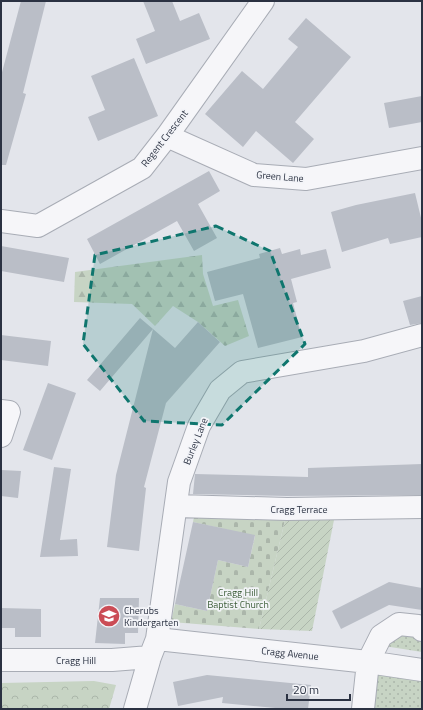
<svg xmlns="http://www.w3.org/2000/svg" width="423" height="710" font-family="'Titillium Web',sans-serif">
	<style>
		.grass { fill: url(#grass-dots) }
		.forest { fill: url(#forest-firs) }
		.cemetery { fill: url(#cemetery-stones) }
		.park { fill: url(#park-crowns) }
		.garden { fill: url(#garden-furrows) }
		.building { fill: #babec7 }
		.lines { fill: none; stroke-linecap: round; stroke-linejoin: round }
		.street-casing { stroke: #a8acb5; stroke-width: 24 }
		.street { stroke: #f6f6f9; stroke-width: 22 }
		.marked { fill: #0f766e; fill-opacity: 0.2; stroke: #0f766e; stroke-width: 3; stroke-dasharray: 8 5; stroke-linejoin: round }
		.labels { text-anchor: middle; stroke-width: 3.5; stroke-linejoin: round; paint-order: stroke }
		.street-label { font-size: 10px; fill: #2b3242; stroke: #f3f4f8 }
		.park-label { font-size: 10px; fill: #3d5e39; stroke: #f3f4f8 }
		.poi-label { font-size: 10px; fill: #2b3242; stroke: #f3f4f8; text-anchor: start }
	</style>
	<defs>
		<pattern id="grass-dots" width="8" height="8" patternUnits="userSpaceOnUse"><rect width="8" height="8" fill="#c7d4c4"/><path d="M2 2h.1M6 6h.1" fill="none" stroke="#abb6aa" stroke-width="1.8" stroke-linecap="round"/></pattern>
		<pattern id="forest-firs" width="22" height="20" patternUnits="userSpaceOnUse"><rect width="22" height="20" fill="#c7d4c4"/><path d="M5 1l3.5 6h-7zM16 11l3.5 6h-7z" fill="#abb6aa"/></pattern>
		<pattern id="cemetery-stones" width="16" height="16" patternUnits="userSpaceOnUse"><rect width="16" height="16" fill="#c7d4c4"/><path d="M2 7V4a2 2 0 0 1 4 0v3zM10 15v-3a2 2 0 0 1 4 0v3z" fill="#abb6aa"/></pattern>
		<pattern id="park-crowns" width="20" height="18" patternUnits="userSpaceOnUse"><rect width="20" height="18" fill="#c7d4c4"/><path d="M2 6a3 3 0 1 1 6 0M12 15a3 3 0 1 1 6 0" fill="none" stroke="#abb6aa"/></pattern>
		<pattern id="garden-furrows" width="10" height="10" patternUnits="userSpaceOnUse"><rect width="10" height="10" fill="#c7d4c4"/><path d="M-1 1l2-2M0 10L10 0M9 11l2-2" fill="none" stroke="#abb6aa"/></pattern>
	</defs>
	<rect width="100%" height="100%" fill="#e3e5eb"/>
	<path class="grass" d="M399,632L422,636V652L384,646Z
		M375,672L422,680V709H371Z"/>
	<path class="forest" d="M202,255L203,274L213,306L238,300L249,336L225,346L198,322L173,306L155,326L132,304L74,302L75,272Z"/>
	<path class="cemetery" d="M195,511L286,516L259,629L171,622L175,604L207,611L218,560L248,567L255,536L193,522Z"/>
	<path class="park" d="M94,681L116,685L109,709H1V683Z"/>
	<path class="garden" d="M286,516L334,520L312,631L259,629Z"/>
	<path class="building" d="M21,1H46L23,93L26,94L6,165H1V76Z
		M143,1H172L180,21L199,13L210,39L146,64L136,39L155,31Z
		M306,18L351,57L295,122L314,139L293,163L256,131L243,147L205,114L242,71L263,89L298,47L288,39Z
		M134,58L158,116L98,141L88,117L105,110L91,76Z
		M422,96V122L389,128L384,103Z
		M209,171L220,191L198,204L217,238L194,251L177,221L100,264L87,239Z
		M415,193L422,222V237L390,244L388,238L342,252L331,212L356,205Z
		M1,246L69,258L64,282L1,271Z
		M280,248L282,254L300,249L301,255L326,249L331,268L291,279L297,302L293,303L302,337L258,348L243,294L215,301L207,272L260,258L259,254Z
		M422,296V323L410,325L403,301Z
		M140,318L153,329L100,391L87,380Z
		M198,322L220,342L166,403L144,487L146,488L139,551L107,547L116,475L153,329L175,348Z
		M1,335L51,341L48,366L1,360Z
		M48,383L76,393L52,460L23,450Z
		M422,464V495L287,496L193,494L195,474L308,477V468Z
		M54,467L71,469L60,540L77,539L78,556L40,557Z
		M1,470L21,471L18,498L1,496Z
		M193,522L255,535L248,567L218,560L207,611L175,604Z
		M389,582L422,588V610L389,605L341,629L332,611Z
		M100,598H139L138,633H125V644L95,643Z
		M1,608L41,609V637H15V628H1Z
		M207,675L311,685L308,709H286L222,703L223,697L178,706L173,682Z"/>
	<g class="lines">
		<g class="street-casing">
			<path id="street" d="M167,136L254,175L306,179L422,158
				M1,221L38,226L142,168L167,136L263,1
				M1,411L9,412L1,436
				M177,506L287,509L422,507
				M157,639L368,662L422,670
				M1,660H112L150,657
				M135,709L150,657L157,639L179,482L199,426L220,390L242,372L364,351L422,335
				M363,709L368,662L381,636L399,624L418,626L422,630"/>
		</g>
		<use href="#street" class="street"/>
	</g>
	<path class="marked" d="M216,226L270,251L305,344L222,425L144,421L83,344L95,255Z"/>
	<defs>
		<g id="school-disc" transform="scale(1.15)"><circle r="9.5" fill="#cb4c55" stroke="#f3f4f8"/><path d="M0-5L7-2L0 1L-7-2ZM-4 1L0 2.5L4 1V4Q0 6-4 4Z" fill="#fff"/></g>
	</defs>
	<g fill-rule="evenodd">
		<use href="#school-disc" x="109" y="616"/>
	</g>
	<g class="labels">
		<g class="street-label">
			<text transform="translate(164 138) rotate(-52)" y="4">Regent Crescent</text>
			<text transform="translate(280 176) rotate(5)" y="4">Green Lane</text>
			<text transform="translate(195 441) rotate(-68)" y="4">Burley Lane</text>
			<text x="299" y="513">Cragg Terrace</text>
			<text transform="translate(290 653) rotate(6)" y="4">Cragg Avenue</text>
			<text x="76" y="664">Cragg Hill</text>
		</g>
		<g class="park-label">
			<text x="238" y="596">Cragg Hill<tspan x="238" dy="12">Baptist Church</tspan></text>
		</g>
		<g class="poi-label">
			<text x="124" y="614">Cherubs<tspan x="124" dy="12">Kindergarten</tspan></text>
		</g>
	</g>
	<rect width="423" height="710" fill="none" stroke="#2b3242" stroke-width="4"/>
	<path d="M287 694v6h63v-6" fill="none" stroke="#2b3242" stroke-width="2"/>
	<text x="293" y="694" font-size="12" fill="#2b3242" stroke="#f3f4f8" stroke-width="3" paint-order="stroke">20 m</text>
</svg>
